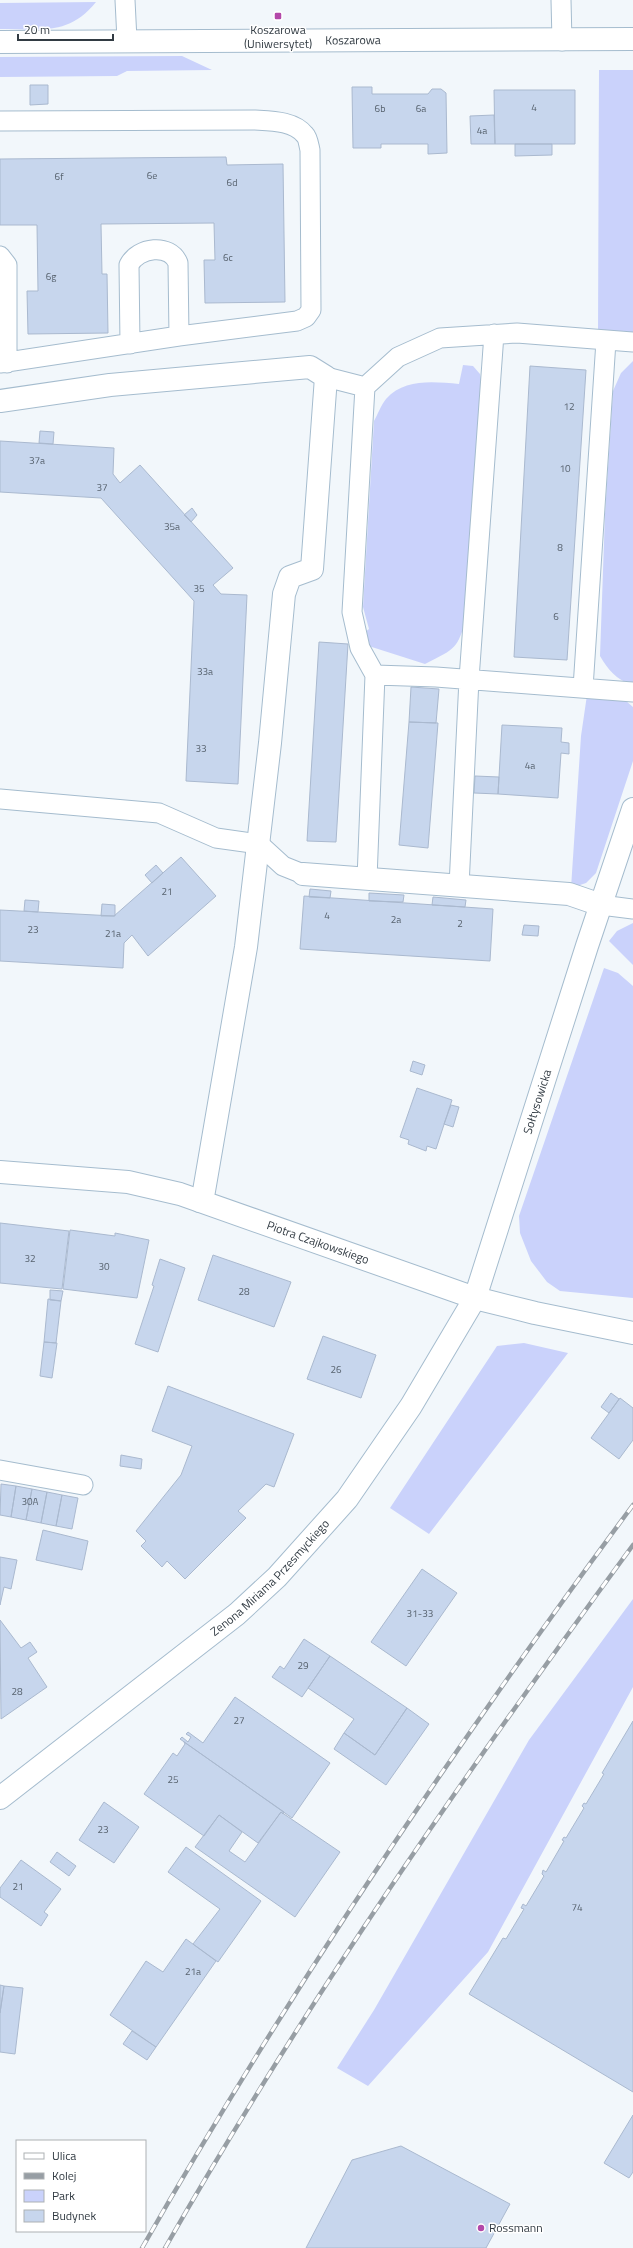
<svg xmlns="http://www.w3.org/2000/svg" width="633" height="2248" font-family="'Titillium Web',sans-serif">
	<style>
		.green { fill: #cad2fb }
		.building { fill: #c7d6ed; stroke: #aab9cf }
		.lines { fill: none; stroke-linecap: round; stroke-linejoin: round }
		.lane-casing { stroke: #a5bcce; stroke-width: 21 }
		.street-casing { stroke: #a5bcce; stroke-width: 24 }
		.secondary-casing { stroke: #a5bcce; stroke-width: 24 }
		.lane { stroke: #fff; stroke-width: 19 }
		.street { stroke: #fff; stroke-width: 22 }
		.secondary { stroke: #fff; stroke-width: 22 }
		.rail-casing { stroke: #979ea4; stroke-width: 4.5 }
		.rail { stroke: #fff; stroke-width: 3; stroke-dasharray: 9; stroke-linecap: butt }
		.poi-dot { fill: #b348a9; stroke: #fff; stroke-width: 1.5 }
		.labels { text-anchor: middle; stroke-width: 3; stroke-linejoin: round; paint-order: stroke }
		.number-label { font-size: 10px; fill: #57626e }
		.poi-label { font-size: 12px; fill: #323b43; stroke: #fff }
		.street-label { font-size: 12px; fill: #323b43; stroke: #fff }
	</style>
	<rect width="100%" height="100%" fill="#f2f7fb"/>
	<path class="green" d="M96,2C69,36 40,29 0,29V3Z
		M182,56L212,70L127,71L117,76L0,77V57Z
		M599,70H633V334L598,332Z
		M633,361V685H632C616,679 608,670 600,656L605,514L613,391L621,373Z
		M463,365L473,366L480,374L482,385L467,616C457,650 456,648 425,664L353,641L369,629L363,607L374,421C378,414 381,405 386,399C405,378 434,382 459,384Z
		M587,695L626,701L633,707V761L596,873L586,883L571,888L581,736Z
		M633,923V965L609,941L617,931Z
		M604,968L618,973L633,986V1298L560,1291L547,1282L531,1261L520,1233L519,1216Z
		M524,1343L568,1353L429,1534L390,1508L497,1346Z
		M633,1599V1687L488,1952L368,2086L337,2068L374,2010L529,1740Z"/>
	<path class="building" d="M30,85H48V104L30,105Z
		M352,87H372V94H428L432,89H441L446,93L447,153L428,154V144H381V148H353Z
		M494,90H575V144H495Z
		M494,115L495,144H471L470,116Z
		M515,144H552V155L515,156Z
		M226,157L227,165L283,164L285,302L205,303L204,260H215L214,223L101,224L102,274H107L108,333L28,334L27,291H38L37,225H0V159Z
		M530,366L586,370L567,660L514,657Z
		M40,431L54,432L53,444L39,443Z
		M0,441L114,448L113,474L120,483L140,465L233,568L213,585L221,594L247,595L238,784L186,781L194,601L101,498L0,492Z
		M192,508L197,515L191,522L184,515Z
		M319,642L348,644L336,842L307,841Z
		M411,687L439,689L436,723L409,722Z
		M409,722L438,723L428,848L399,845Z
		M502,725L562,728L561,742L569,743V754L561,753L558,798L498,794Z
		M475,776L499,777L498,794L474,793Z
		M181,857L216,896L148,956L132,935L124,943L123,968L0,961V910L114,916Z
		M156,865L163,873L152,883L145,875Z
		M310,889L331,891L330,898L309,897Z
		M369,893L404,895L403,902L369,901Z
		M304,896L493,909L490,961L300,949Z
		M433,897L466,900L465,907L432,905Z
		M25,900L39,901L38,912L24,911Z
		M102,904L115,905V916H101Z
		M524,925L539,926L538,936L522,935Z
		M413,1061L425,1065L422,1075L410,1071Z
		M417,1088L452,1100L436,1149L427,1146L426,1151L408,1144L409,1140L400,1137Z
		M451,1105L459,1107L453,1127L444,1124Z
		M0,1223L69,1231L62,1289L0,1283Z
		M70,1230L115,1236V1233L149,1240L137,1298L63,1289Z
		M213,1255L291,1282L274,1327L198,1300Z
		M160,1259L185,1268L158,1352L135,1344L154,1286L152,1285Z
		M50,1290L63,1291L61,1301L50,1300Z
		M48,1299L61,1301L56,1343L44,1342Z
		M323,1336L376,1355L361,1398L307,1379Z
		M44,1342L57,1343L52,1378L40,1376Z
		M168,1386L294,1434L274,1487L266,1484L238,1511L246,1518L185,1579L167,1561L162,1567L141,1546L146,1541L136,1531L181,1475L192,1446L152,1431Z
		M611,1393L619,1399L609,1413L601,1407Z
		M620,1398L633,1408V1440L619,1459L591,1438Z
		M121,1455L142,1459L141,1469L120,1466Z
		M1,1484L16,1486L11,1517L0,1515Z
		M16,1486L32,1489L26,1520L11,1517Z
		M32,1489L47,1492L41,1523L26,1520Z
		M47,1492L62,1495L56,1526L41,1523Z
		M62,1495L78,1498L72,1529L56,1526Z
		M43,1530L88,1541L82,1570L36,1560Z
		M0,1557L17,1560L11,1589L4,1587L0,1605Z
		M422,1569L457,1593L406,1666L371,1642Z
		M0,1620L21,1648L30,1642L37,1652L28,1658L47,1687L1,1719Z
		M304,1639L330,1656L302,1697L272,1677L280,1666L284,1669Z
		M330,1656L407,1708L375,1755L344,1733L354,1719L308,1688Z
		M235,1697L330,1763L292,1818L180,1739L182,1737L188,1742L191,1737L186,1734L188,1732L203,1743Z
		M407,1708L429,1724L386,1785L334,1749L344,1733L375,1755Z
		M633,1721V2092L469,1994L503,1938L506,1939L524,1909L521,1908L523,1904L526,1906L544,1876L542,1874L543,1870L546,1872L564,1841L562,1840L564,1837L566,1838L584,1808L582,1806L584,1803L586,1804L604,1774L602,1773Z
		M184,1742L284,1812L283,1814L281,1812L258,1843L219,1815L204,1836L144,1794L173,1753L177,1756L185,1744Z
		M104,1802L139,1827L114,1863L79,1840Z
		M281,1812L340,1852L295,1917L195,1847L219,1815L242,1832L229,1851L245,1862Z
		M186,1847L261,1901L218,1962L193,1944L220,1909L168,1872Z
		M57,1852L76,1866L69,1876L50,1862Z
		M21,1860L61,1889L44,1912L48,1915L41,1926L0,1897V1888Z
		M186,1939L216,1961L156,2047L110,2015L146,1961L163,1972Z
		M0,1985L4,1986L0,2013Z
		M4,1986L23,1988L15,2054L0,2052V2013Z
		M132,2031L156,2047L147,2060L123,2044Z
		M633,2115V2172L629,2178L604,2163Z
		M401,2146L510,2204L486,2248H306L352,2160Z"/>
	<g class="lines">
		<g class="lane-casing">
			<path id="lane" d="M125,0L127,40
				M561,0L562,41
				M0,121L255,120C272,121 294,121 305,135C308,138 309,146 310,150L311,310L306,317L297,321L179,336L0,363
				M0,256L7,265V363
				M130,344L129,265C138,247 170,243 178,263L179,336
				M326,377L365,387L398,357L440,338L517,333L633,342
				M365,387L352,612L360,648L375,675L436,677L633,692
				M583,688L606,341
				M0,799L159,813L216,838L259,844L283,866L303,874
				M367,879L375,675
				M459,886L469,679L494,334
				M601,905L633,909
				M0,1470L83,1485"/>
		</g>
		<g class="street-casing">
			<g id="street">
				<path d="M0,401L110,385L310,367L326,377L312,569L290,577L284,594L270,743L246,947L204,1191L200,1201"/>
				<path d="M303,874L569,894L601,905"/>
				<path id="s1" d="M0,1798L237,1614L277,1577L347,1499L411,1406L475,1298"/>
			</g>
		</g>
		<g class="secondary-casing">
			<g id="secondary">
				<path id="s2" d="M0,42L633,39"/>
				<path id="s3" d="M0,1172L128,1182L180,1194L475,1298L535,1313L633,1333"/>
				<path id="s4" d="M475,1298L587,946L633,809"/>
			</g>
		</g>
		<use href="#lane" class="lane"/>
		<use href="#street" class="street"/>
		<use href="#secondary" class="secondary"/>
		<g class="rail-casing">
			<path id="rail" d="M142,2248C289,1990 457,1743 633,1505
				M165,2248C305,2003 466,1772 633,1545"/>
		</g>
		<use href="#rail" class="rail"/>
	</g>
	<g class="poi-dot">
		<rect x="274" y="12" width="8" height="8" rx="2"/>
		<circle cx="481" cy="2228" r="4"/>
	</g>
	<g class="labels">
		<g class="number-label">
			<text x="534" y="111">4</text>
			<text x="380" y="112">6b</text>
			<text x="421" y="112">6a</text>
			<text x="482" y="134">4a</text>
			<text x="152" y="179">6e</text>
			<text x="59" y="180">6f</text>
			<text x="232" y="186">6d</text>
			<text x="228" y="261">6c</text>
			<text x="51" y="280">6g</text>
			<text x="569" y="410">12</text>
			<text x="37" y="464">37a</text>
			<text x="565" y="472">10</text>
			<text x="102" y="491">37</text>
			<text x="172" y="530">35a</text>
			<text x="560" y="551">8</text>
			<text x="199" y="592">35</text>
			<text x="556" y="620">6</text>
			<text x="205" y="675">33a</text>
			<text x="201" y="752">33</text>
			<text x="530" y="769">4a</text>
			<text x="167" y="895">21</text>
			<text x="327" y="919">4</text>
			<text x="396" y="923">2a</text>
			<text x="460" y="927">2</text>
			<text x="33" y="933">23</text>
			<text x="113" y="937">21a</text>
			<text x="30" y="1262">32</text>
			<text x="104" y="1270">30</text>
			<text x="244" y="1295">28</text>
			<text x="336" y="1373">26</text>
			<text x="30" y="1505">30A</text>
			<text x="420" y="1617">31-33</text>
			<text x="303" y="1669">29</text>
			<text x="17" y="1695">28</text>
			<text x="239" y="1724">27</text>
			<text x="173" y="1783">25</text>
			<text x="103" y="1833">23</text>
			<text x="18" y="1890">21</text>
			<text x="577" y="1911">74</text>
			<text x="193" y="1975">21a</text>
		</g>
		<g class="poi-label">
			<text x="278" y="34">Koszarowa<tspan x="278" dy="14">(Uniwersytet)</tspan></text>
			<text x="489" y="2232" text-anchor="start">Rossmann</text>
		</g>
		<g class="street-label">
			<text dy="4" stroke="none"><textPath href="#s2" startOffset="353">Koszarowa</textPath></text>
			<text dy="4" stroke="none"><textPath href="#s4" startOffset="206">Sołtysowicka</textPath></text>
			<text dy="4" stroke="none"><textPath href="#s3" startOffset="328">Piotra Czajkowskiego</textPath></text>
			<text dy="4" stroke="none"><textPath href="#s1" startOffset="349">Zenona Miriama Przesmyckiego</textPath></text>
		</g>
	</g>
	<rect x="16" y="2140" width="130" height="92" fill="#ffffff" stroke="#adb1b4"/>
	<rect x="24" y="2153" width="20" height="6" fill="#ffffff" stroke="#adb1b4"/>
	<text x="52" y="2160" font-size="12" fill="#323b43">Ulica</text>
	<rect x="24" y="2173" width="20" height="6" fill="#979ea4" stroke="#adb1b4"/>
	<text x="52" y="2180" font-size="12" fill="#323b43">Kolej</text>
	<rect x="24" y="2190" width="20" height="12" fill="#cad2fb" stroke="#adb1b4"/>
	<text x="52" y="2200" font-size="12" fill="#323b43">Park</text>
	<rect x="24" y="2210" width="20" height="12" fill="#c7d6ed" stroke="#adb1b4"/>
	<text x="52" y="2220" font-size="12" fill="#323b43">Budynek</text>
	<path d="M18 34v6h95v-6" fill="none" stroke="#323b43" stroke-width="2"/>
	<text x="24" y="34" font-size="12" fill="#323b43" stroke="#ffffff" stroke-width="3" paint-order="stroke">20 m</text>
</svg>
